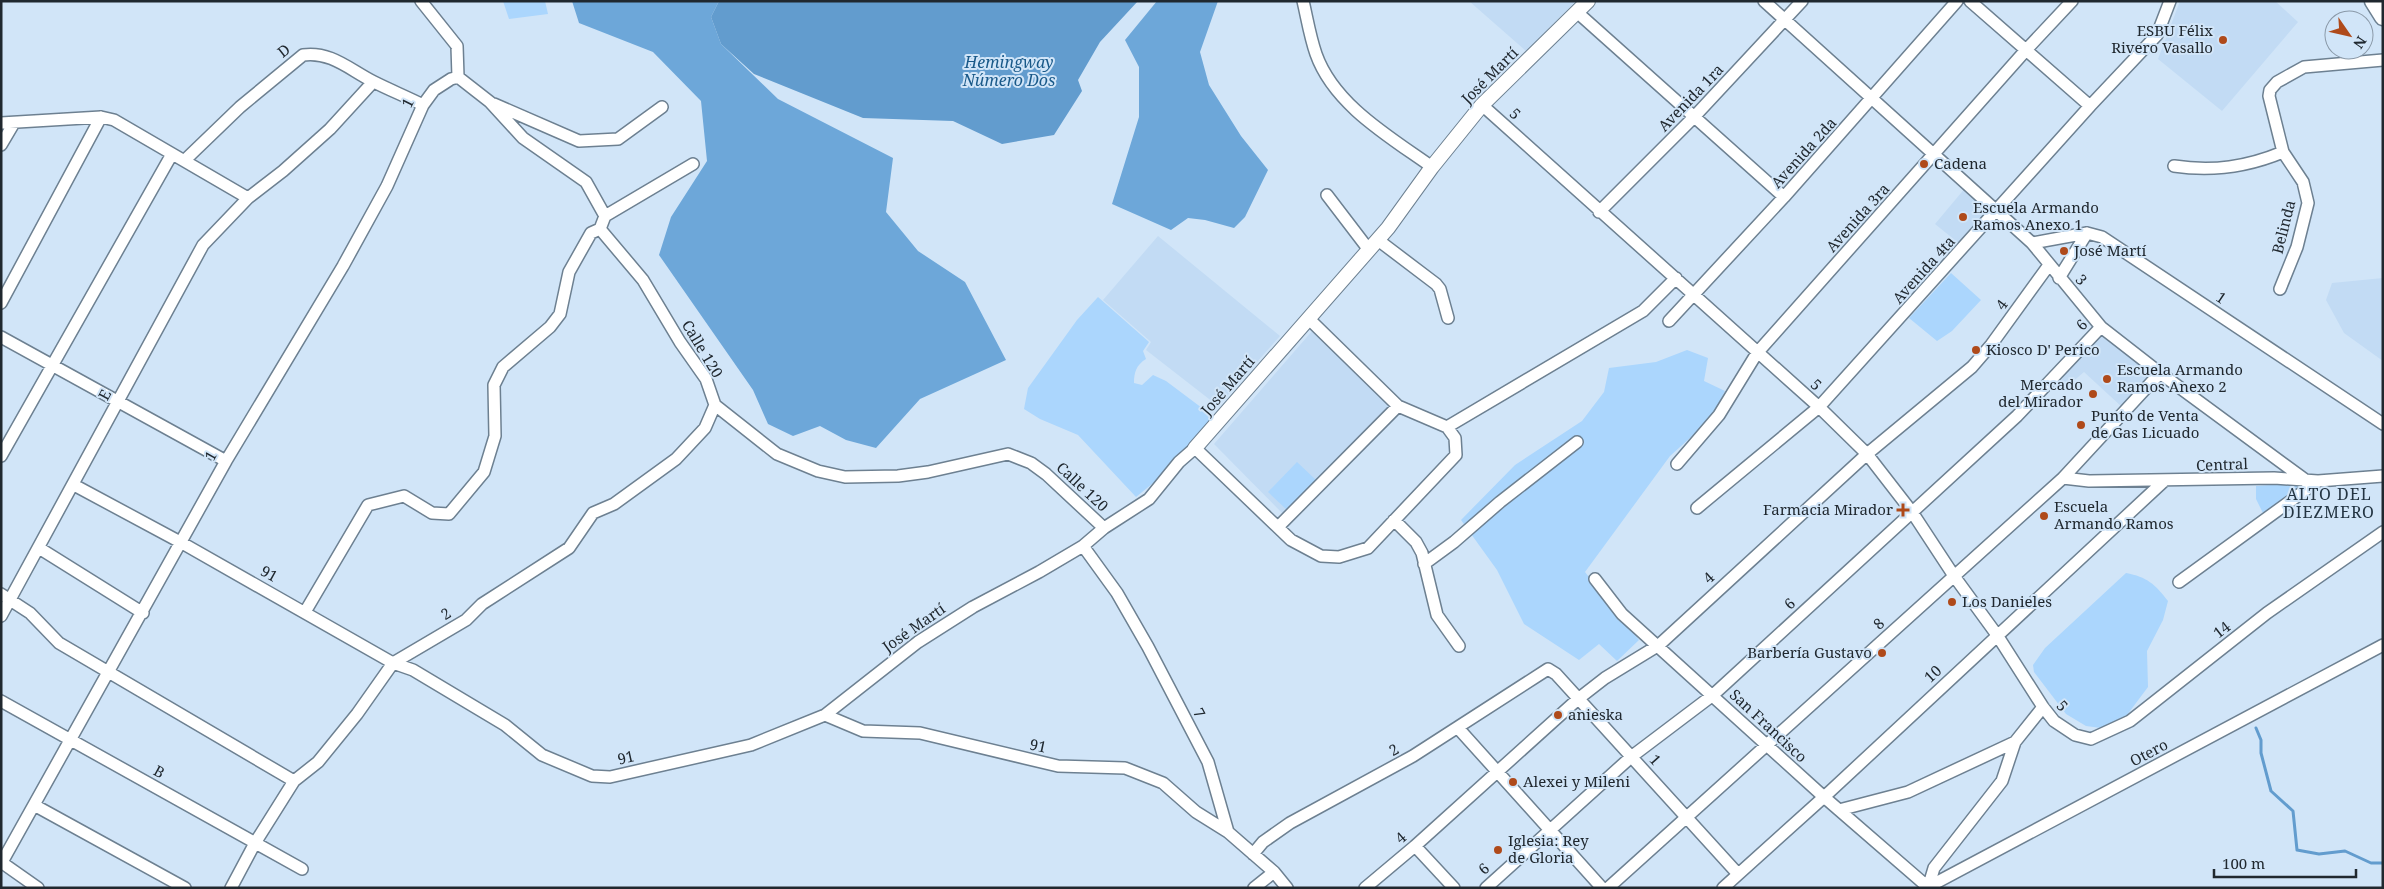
<svg xmlns="http://www.w3.org/2000/svg" width="2384" height="889" font-family="'Noto Serif',serif">
	<style>
		.built { fill: #c2dbf4 }
		.green { fill: #abd6fd }
		.forest { fill: #6da7d9 }
		.water { fill: #629cce }
		.lines { fill: none; stroke-linecap: round; stroke-linejoin: round }
		.stream { stroke: #629cce; stroke-width: 3 }
		.minor-casing { stroke: #6d8091; stroke-width: 14 }
		.tertiary-casing { stroke: #6d8091; stroke-width: 16 }
		.secondary-casing { stroke: #6d8091; stroke-width: 19 }
		.minor { stroke: #fff; stroke-width: 11 }
		.tertiary { stroke: #fff; stroke-width: 14 }
		.secondary { stroke: #fff; stroke-width: 16 }
		.poi-dot { fill: #af4a1a; stroke: #d1e5f8; stroke-width: 2 }
		.labels { text-anchor: middle; stroke-width: 4; stroke-linejoin: round; paint-order: stroke }
		.poi-label { font-size: 15px; fill: #20282f; stroke: #d1e5f8; text-anchor: start }
		.street-label { font-size: 15px; fill: #20282f; stroke: #d1e5f8 }
		.water-label { font-size: 16px; font-style: italic; fill: #195989; stroke: #d1e5f8 }
		.neighbourhood-label { font-size: 16px; letter-spacing: 1px; fill: #233442; stroke: #d1e5f8 }
	</style>
	<rect width="100%" height="100%" fill="#d1e5f8"/>
	<path class="built" d="M1469,1H1576L1526,51Z
		M2180,1H2275L2298,22L2222,111L2158,59Z
		M1966,187L1992,210L1961,245L1935,224Z
		M1158,236L1280,336L1218,406L1146,350L1151,342L1103,300Z
		M2383,278V361L2344,333L2326,300L2332,283Z
		M1313,330L1393,405L1286,517L1214,444Z
		M2103,336L2155,373L2122,407L2084,372L2064,389L2057,387L2075,359L2098,338Z"/>
	<path class="green" d="M503,1H545L548,14L509,19Z
		M1951,273L1981,300L1952,331L1937,341L1909,318Z
		M1098,297L1149,342L1143,351L1146,359C1136,365 1134,373 1134,383L1142,385L1153,375L1166,381L1214,417L1179,462L1136,497L1078,435L1040,419L1024,409L1028,388L1077,320Z
		M1687,350L1708,358L1704,381L1725,391L1710,420L1670,456L1585,572L1639,640L1617,661L1599,644L1579,660L1524,624L1497,570L1461,520L1515,465L1582,421L1604,392L1609,368L1656,362Z
		M1297,462L1316,480L1287,510L1268,492Z
		M2297,483L2299,491L2264,515L2256,499V486Z
		M2126,573C2147,577 2155,584 2168,601L2163,620L2147,651L2148,687L2127,715L2101,728L2086,726L2066,714L2034,672L2033,665L2045,648Z"/>
	<path class="forest" d="M572,1H719L711,17L721,44L778,99L893,158L886,212L918,251L965,282L1006,360L920,399L876,448L846,440L820,426L793,436L768,424L753,390L659,255L671,217L707,161L701,101L653,52L579,23Z
		M1157,1H1218L1200,52L1209,85L1241,136L1268,170L1245,217L1234,228L1205,220L1188,218L1171,230L1112,204L1139,117V67L1125,40Z"/>
	<path class="water" d="M719,1H1138L1100,42L1078,80L1082,91L1054,135L1002,144L953,121L863,118L754,74L721,44L711,17Z"/>
	<g class="lines">
		<path class="stream" d="M2256,728L2261,740V753L2271,791L2293,811L2297,850L2319,854L2345,851L2371,863H2383"/>
		<g class="minor-casing">
			<path id="minor" d="M421,1L457,46L458,77L490,102L523,138L586,182L605,216L600,229L643,280L680,342L706,379L715,405L777,454L818,471L845,477L898,476L928,472L1008,454L1031,463L1046,474L1104,528
				M1303,1C1307,18 1310,37 1316,54C1334,105 1390,137 1432,167
				M1764,1L2032,243L2101,327L2160,373L2304,479
				M1970,1L2090,106
				M1578,13L1784,197
				M494,104L579,141L618,139L662,107
				M1482,105L1819,407L1867,454L1912,512L1954,576L1997,635L2043,707L2054,721L2075,735L2091,739L2130,721L2267,613L2383,532
				M1,123L101,117L114,120L248,198
				M1,145L14,123
				M185,160L240,107L303,55C331,51 350,70 374,82C390,90 407,97 423,105
				M2174,166C2213,172 2247,167 2283,152
				M1327,195L1369,250
				M1599,212L1694,117L1802,1
				M605,216L693,164
				M1378,240L1436,284L1440,289L1448,318
				M2032,243L2087,233L2102,237L2383,424
				M2059,278L2087,233
				M2280,289L2297,247L2308,203L2303,182L2283,152L2269,96L2270,90L2277,82L2304,67L2383,60
				M1,303L101,117
				M1669,321L1784,197L1957,1
				M1,337L226,461
				M1447,427L1643,311L1676,278
				M1,456L172,154
				M1677,464L1719,415L1757,353L2026,50L2072,1
				M2063,478L2089,481L2274,478L2318,481L2383,476
				M74,485L182,543L393,663L413,670L505,725L542,755L592,776L610,777L751,745L825,715L918,642L973,607L1039,572L1083,546L1104,528L1149,499L1179,462L1195,448L1291,540L1321,556L1339,557L1368,548L1456,455L1455,438L1447,427L1398,406L1309,319
				M1697,508L1819,407L2090,106L2157,35L2170,1
				M1394,520L1416,542L1422,553L1437,615L1459,646
				M1278,527L1398,406
				M1083,546L1117,593L1148,647L1208,762L1228,832
				M39,548L143,613
				M1424,564L1454,542L1500,502L1577,442
				M1595,579L1622,614L1824,797L1929,888
				M2179,582L2318,481
				M1,594L30,613L59,643L294,781
				M305,612L368,505L404,496L432,513L449,514L484,472L495,436L494,385L503,367L550,327L560,314L569,272L591,233L600,229
				M1,616L203,245L248,198L283,171L330,129L373,82
				M1,701L302,869
				M825,715L863,731L920,733L1058,766L1125,768L1163,783L1196,812L1228,832L1274,872L1287,888
				M1458,728L1602,888
				M34,805L185,888
				M1839,810L1908,792L2015,742
				M1415,846L1454,888
				M1253,854L1263,842L1290,823L1413,756L1548,669L1556,674L1738,874
				M1,862L38,888
				M2,862L226,461L343,266L387,186L423,105L434,90L451,79L458,77
				M1928,887L2383,645
				M231,888L255,843L294,781L318,762L357,714L393,663L466,620L482,604L569,548L593,513L614,504L676,459L705,428L715,405
				M1254,888L1274,872
				M1365,888L1415,846L1578,699L1605,678L1659,645L1867,454L1972,367L1991,345L2049,265
				M1486,888L1631,757L1713,695L2017,416L2101,327
				M1608,888L2063,478L2160,373
				M1723,888L1824,797L2164,481
				M1928,888L1934,868L2002,781L2015,742L2043,707"/>
		</g>
		<g class="tertiary-casing">
			<path id="tertiary" d="M1195,448L1388,228L1432,167L1482,105L1588,1"/>
		</g>
		<g class="secondary-casing">
			<path id="secondary" d="M2373,1L2383,17"/>
		</g>
		<use href="#minor" class="minor"/>
		<use href="#tertiary" class="tertiary"/>
		<use href="#secondary" class="secondary"/>
	</g>
	<g class="poi-dot">
		<circle cx="2223" cy="40" r="5"/>
		<circle cx="1924" cy="164" r="5"/>
		<circle cx="1963" cy="217" r="5"/>
		<circle cx="2064" cy="251" r="5"/>
		<circle cx="1976" cy="350" r="5"/>
		<circle cx="2107" cy="379" r="5"/>
		<circle cx="2093" cy="394" r="5"/>
		<circle cx="2081" cy="425" r="5"/>
		<path d="M1900.5 502.5h5v5h5v5h-5v5h-5v-5h-5v-5h5z"/>
		<circle cx="2044" cy="516" r="5"/>
		<circle cx="1952" cy="602" r="5"/>
		<circle cx="1882" cy="653" r="5"/>
		<circle cx="1558" cy="715" r="5"/>
		<circle cx="1513" cy="782" r="5"/>
		<circle cx="1498" cy="850" r="5"/>
	</g>
	<g class="labels">
		<g class="poi-label">
			<text x="2213" y="36" text-anchor="end">ESBU Félix<tspan x="2213" dy="17">Rivero Vasallo</tspan></text>
			<text x="1934" y="169">Cadena</text>
			<text x="1973" y="213">Escuela Armando<tspan x="1973" dy="17">Ramos Anexo 1</tspan></text>
			<text x="2074" y="256">José Martí</text>
			<text x="1986" y="355">Kiosco D' Perico</text>
			<text x="2117" y="375">Escuela Armando<tspan x="2117" dy="17">Ramos Anexo 2</tspan></text>
			<text x="2083" y="390" text-anchor="end">Mercado<tspan x="2083" dy="17">del Mirador</tspan></text>
			<text x="2091" y="421">Punto de Venta<tspan x="2091" dy="17">de Gas Licuado</tspan></text>
			<text x="2054" y="512">Escuela<tspan x="2054" dy="17">Armando Ramos</tspan></text>
			<text x="1893" y="515" text-anchor="end">Farmacia Mirador</text>
			<text x="1962" y="607">Los Danieles</text>
			<text x="1872" y="658" text-anchor="end">Barbería Gustavo</text>
			<text x="1568" y="720">anieska</text>
			<text x="1523" y="787">Alexei y Mileni</text>
			<text x="1508" y="846">Iglesia: Rey<tspan x="1508" dy="17">de Gloria</tspan></text>
		</g>
		<g class="street-label">
			<text transform="translate(284 51) rotate(-38)" y="5">D</text>
			<text transform="translate(1490 76) rotate(-45)" y="5">José Martí</text>
			<text transform="translate(1691 98) rotate(-46)" y="5">Avenida 1ra</text>
			<text transform="translate(408 103) rotate(-63)" y="5">1</text>
			<text transform="translate(1515 114) rotate(42)" y="5">5</text>
			<text transform="translate(1804 153) rotate(-48)" y="5">Avenida 2da</text>
			<text transform="translate(1858 218) rotate(-48)" y="5">Avenida 3ra</text>
			<text transform="translate(2284 227) rotate(-76)" y="5">Belinda</text>
			<text transform="translate(1924 270) rotate(-48)" y="5">Avenida 4ta</text>
			<text transform="translate(2081 280) rotate(49)" y="5">3</text>
			<text transform="translate(2221 298) rotate(34)" y="5">1</text>
			<text transform="translate(2002 305) rotate(-54)" y="5">4</text>
			<text transform="translate(2082 325) rotate(-47)" y="5">6</text>
			<text transform="translate(702 349) rotate(59)" y="5">Calle 120</text>
			<text transform="translate(1816 385) rotate(41)" y="5">5</text>
			<text transform="translate(1228 386) rotate(-49)" y="5">José Martí</text>
			<text transform="translate(105 395) rotate(-62)" y="5">E</text>
			<text transform="translate(211 456) rotate(-61)" y="5">1</text>
			<text transform="translate(2222 465) rotate(-2)" y="5">Central</text>
			<text transform="translate(1082 487) rotate(43)" y="5">Calle 120</text>
			<text transform="translate(269 574) rotate(29)" y="5">91</text>
			<text transform="translate(1709 578) rotate(-43)" y="5">4</text>
			<text transform="translate(1790 604) rotate(-43)" y="5">6</text>
			<text transform="translate(446 614) rotate(-31)" y="5">2</text>
			<text transform="translate(1879 624) rotate(-42)" y="5">8</text>
			<text transform="translate(914 628) rotate(-35)" y="5">José Martí</text>
			<text transform="translate(2222 630) rotate(-38)" y="5">14</text>
			<text transform="translate(1933 674) rotate(-43)" y="5">10</text>
			<text transform="translate(2062 706) rotate(46)" y="5">5</text>
			<text transform="translate(1199 713) rotate(62)" y="5">7</text>
			<text transform="translate(1768 726) rotate(43)" y="5">San Francisco</text>
			<text transform="translate(1038 746) rotate(12)" y="5">91</text>
			<text transform="translate(1394 750) rotate(-29)" y="5">2</text>
			<text transform="translate(2149 753) rotate(-28)" y="5">Otero</text>
			<text transform="translate(626 758) rotate(-13)" y="5">91</text>
			<text transform="translate(1655 760) rotate(48)" y="5">1</text>
			<text transform="translate(159 772) rotate(29)" y="5">B</text>
			<text transform="translate(1401 838) rotate(-41)" y="5">4</text>
			<text transform="translate(1484 869) rotate(-42)" y="5">6</text>
		</g>
		<g class="water-label">
			<text x="1009" y="68">Hemingway<tspan x="1009" dy="18">Número Dos</tspan></text>
		</g>
		<g class="neighbourhood-label">
			<text x="2329" y="500">ALTO DEL<tspan x="2329" dy="18">DIEZMERO</tspan></text>
		</g>
	</g>
	<rect width="2384" height="889" fill="none" stroke="#20282f" stroke-width="5"/>
	<g transform="translate(2349 35) rotate(124)"><circle r="24" fill="#d1e5f8" stroke="#8a99a8"/>
	<path d="M0-4L9 19L0 12L-9 19Z" fill="#af4a1a"/>
	<text y="-8" font-size="14" font-weight="bold" text-anchor="middle" fill="#20282f">N</text>
	</g>
	<path d="M2214 869v8h142v-8" fill="none" stroke="#20282f" stroke-width="2.5"/>
	<text x="2222" y="869" font-size="15" fill="#20282f" stroke="#d1e5f8" stroke-width="4" paint-order="stroke">100 m</text>
</svg>
